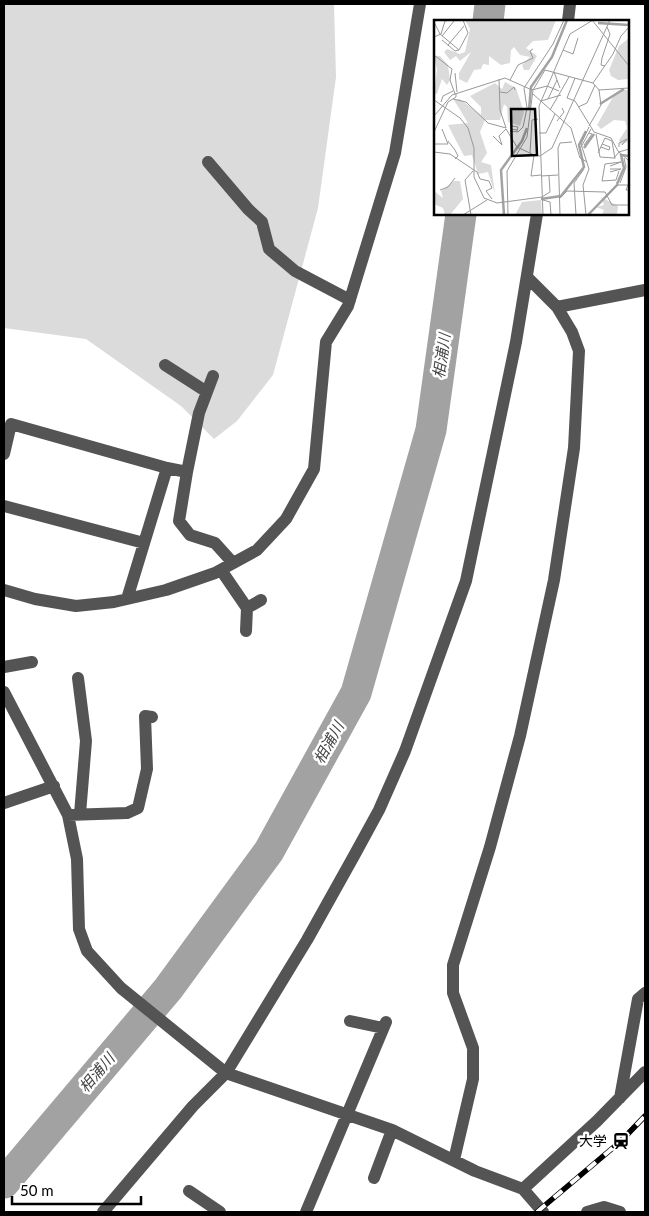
<svg xmlns="http://www.w3.org/2000/svg" width="649" height="1216" font-family="Lato,'Noto Sans JP',sans-serif">
	<style>
		.green { fill: #dbdbdb }
		.lines { fill: none; stroke-linecap: round; stroke-linejoin: round }
		.river { stroke: #a2a2a2; stroke-width: 31 }
		.minor { stroke: #545454; stroke-width: 12 }
		.rail-casing { stroke: #000; stroke-width: 5.5 }
		.rail { stroke: #fff; stroke-width: 4; stroke-dasharray: 11; stroke-linecap: butt }
		.labels { text-anchor: middle; stroke-width: 5; stroke-linejoin: round; paint-order: stroke }
		.poi-label { font-size: 14px; fill: #000; stroke: #fff; text-anchor: end }
		.water-label { font-size: 15px; font-style: italic; fill: #434343; stroke: #fff }
		.inset-river { fill: none; stroke: #a2a2a2; stroke-width: 2.5 }
		.inset-road { fill: none; stroke: #999; stroke-width: 1 }
		.view { fill: #000; fill-opacity: 0.15; stroke: #000; stroke-width: 2.5 }
		.inset-edge { fill: none; stroke: #000; stroke-width: 2.5 }
	</style>
	<rect width="100%" height="100%" fill="#fff"/>
	<path class="green" d="M4,4H334L336,77L318,208L273,375L237,421L214,439L181,406L86,339L4,328Z"/>
	<g class="lines">
		<path class="river" d="M488,21L490,4
			M4,1183L168,989L269,851L356,693L431,430L461,214"/>
		<path class="minor" d="M568,21L570,4
			M208,162L248,209L262,222L269,249L295,271L350,300
			M527,277L557,307
			M165,365L207,392
			M4,454L11,424L167,468L127,599
			M167,468L187,472L199,413L213,376
			M187,472L179,521L190,535L215,543L233,563
			M4,506L144,543
			M221,570L247,608L246,631
			M4,590L35,599L76,606L114,602L166,590L215,573L257,550L286,519L314,469L326,342L348,306L395,153L420,4
			M247,608L261,600
			M4,667L32,662
			M78,678L86,741L80,814
			M4,692L68,815L77,859L79,929L87,951L121,988L226,1073L392,1130L475,1171L523,1189L543,1212
			M4,803L54,786
			M68,815L127,813L138,808L147,769L145,716L152,717
			M350,1021L383,1028
			M620,1098L638,999L645,993
			M454,1160L473,1079V1048L453,993V965L490,847L520,736L554,580L574,448L579,351L572,332L557,307L645,290
			M374,1178L392,1130
			M523,1189L597,1121L645,1072
			M189,1191L220,1212
			M103,1212L193,1106L226,1073L307,940L355,854L379,810L405,751L466,581L516,342L537,214
			M306,1212L386,1022
			M587,1212L604,1207L620,1212"/>
		<g class="rail-casing">
			<path id="rail" d="M537,1212L621,1141L645,1116"/>
		</g>
		<use href="#rail" class="rail"/>
	</g>
	<defs>
		<g id="station-bare" transform="scale(1.35)"><path d="M-3-6H3Q5-6 5-4V2Q5 4 3 4L4.5 6H3L1.5 4h-3L-3 6H-4.5L-3 4Q-5 4-5 2V-4Q-5-6-3-6ZM-3.5-4v3h7v-3ZM-3.5 1v1.5H-2V1ZM2 1v1.5H3.5V1Z" fill="#000" stroke="#fff" stroke-width="2.5" paint-order="stroke"/></g>
	</defs>
	<g fill-rule="evenodd">
		<use href="#station-bare" x="621" y="1141"/>
	</g>
	<g class="labels">
		<g class="poi-label">
			<text x="607" y="1146">大学</text>
		</g>
		<g class="water-label">
			<text transform="translate(442 356) rotate(-82)" y="5">相浦川</text>
			<text transform="translate(329 743) rotate(-61)" y="5">相浦川</text>
			<text transform="translate(97 1073) rotate(-50)" y="5">相浦川</text>
		</g>
	</g>
	<g transform="translate(434 20)">
		<rect width="195" height="195" fill="#fff"/>
		<path d="M31,0H122L114,20L99,21L92,28L103,36L95,50H90L88,45L96,37L86,35L80,27L77,30L76,43L67,45L55,36V45L49,44L47,49L40,50L33,63L25,59V53L37,32L26,41L22,36L16,40L10,32L13,29L26,34L31,32L36,9ZM195,18V59L184,60L177,56L175,50L185,26ZM0,36H6L14,45L16,60L13,65L8,59L3,74L0,73L3,50ZM71,62L82,68L90,92L86,106L74,102L73,87L70,84L66,100H51L46,112L53,133L47,142L57,145L61,174L54,152L44,154L38,135L30,136L14,105L34,103L20,80L26,79L47,95V87L36,76L61,63L68,69ZM188,70H195V121L187,125L185,120L193,108L191,101L180,100L167,109L163,105L179,77ZM20,161H26L29,179L16,195H11L9,188L0,184V171L9,178L7,171ZM167,177L184,186L183,195H168L170,190L162,187L170,185ZM107,180L108,195H81L88,182Z" fill="#dbdbdb"/>
		<path class="inset-river" d="M164,3L195,5M166,84L190,69M95,90L97,67L118,37L133,0M150,128L160,114M183,164L190,148L187,135L195,136M107,179L127,176L150,147L145,125L152,111M70,195L67,150L88,121L93,108M154,195L184,164"/>
		<path class="inset-road" d="M158,0L195,46M0,2L6,14L25,30M8,16L20,1M0,17L7,14L11,1L16,0M8,20L21,31L25,30M14,25L30,6M25,30L34,13L29,0M129,30L139,34L144,18M0,35L18,49L16,60L21,74M171,46L167,45L168,38L176,14L173,7M120,52L126,68M21,53L23,72M141,58L133,78L141,81L160,112L177,118L184,131L195,141M65,59L66,90L72,108M76,60L84,45L99,38L96,31L99,29M159,63L179,34L187,16L195,7M165,70L195,68M66,72L73,73L80,67L81,70M99,74L137,108L146,138L153,142M19,79L32,82L54,103L72,108M114,79L123,60M0,80L26,98L34,108L40,128V157L50,178L63,183L108,177M107,81L127,75M7,82L9,76L19,71M144,87L153,83L161,65M116,90L135,57M0,96L18,75L71,58L98,70L113,66L125,71M123,101L130,92L128,88M72,109L83,127L100,135L106,136L118,128L176,0M76,111L84,112L89,107L93,88L90,68L119,24L130,0M83,111L84,107L78,106L77,109L83,110M0,112L14,82L22,77V73M105,113H112L121,94M162,114L166,137L180,138L185,132L195,129M59,116L68,125L65,116L72,109M14,121L21,130L24,136L21,139M0,124H14L8,109M150,125L158,114L155,113M147,127L157,109M167,127L175,130L176,127L168,124M185,127V123L193,119L188,125M0,132L16,134L43,152L46,159L55,161L58,168L52,171L58,179M96,133L98,100L104,99M164,133L171,118L178,121L181,139M100,135L97,156L107,155M176,146L187,142L171,144L168,161L182,160L185,151M176,149H187L176,152M107,156L124,155M186,163L192,147L190,138M6,170L14,167L21,158M108,177L116,172L115,156M171,177L184,165H194L192,170H195M125,179L133,171L171,172L178,185H194M109,180L116,182L117,195M29,195L53,180M37,195L31,160L39,151M74,195L73,151L93,117L99,70L111,50L159,63L165,70L167,85L155,106M109,195L105,86L136,14L159,0M126,195L124,128L126,123L138,122M142,195L140,163L150,149M152,195L149,165L155,149L147,124L155,107"/>
		<path class="view" d="M77,89H101L103,135L78,136Z"/>
		<rect width="195" height="195" class="inset-edge"/>
	</g>
	<rect width="649" height="1216" fill="none" stroke="#000000" stroke-width="10"/>
	<path d="M12 1196v8h129v-8" fill="none" stroke="#000000" stroke-width="2.5"/>
	<text x="20" y="1196" font-size="15" fill="#000000" stroke="#ffffff" stroke-width="4" paint-order="stroke">50 m</text>
</svg>
